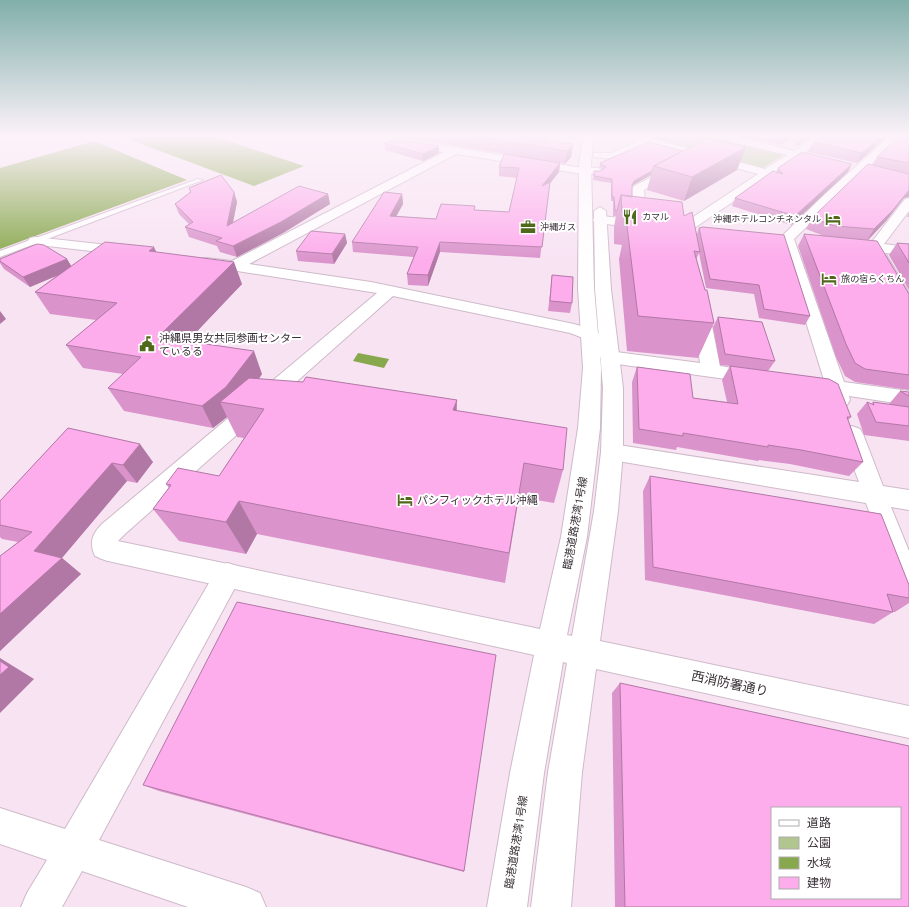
<svg xmlns="http://www.w3.org/2000/svg" width="909" height="907" font-family="Ubuntu,'Noto Sans JP',sans-serif">
	<style>
		.green { fill: #b0c68e }
		.water { fill: #88a84d }
		.lines { fill: none; stroke-linecap: round; stroke-linejoin: round }
		.service-casing { stroke: #cebac9; stroke-width: 2 }
		.minor-casing { stroke: #cebac9; stroke-width: 2 }
		.tertiary-casing { stroke: #cebac9; stroke-width: 2 }
		.service { fill: #fff; fill-rule: evenodd }
		.minor { fill: #fff; fill-rule: evenodd }
		.tertiary { fill: #fff; fill-rule: evenodd }
		.wall { fill: #da94cb }
		.shaded-wall { fill: #b178a5 }
		.building { fill: #fdacec; stroke: #b178a5; fill-rule: evenodd }
		.labels { text-anchor: middle; stroke-width: 4; stroke-linejoin: round; paint-order: stroke }
		.far-poi-label { font-size: 9px; fill: #383036; stroke: #fff; text-anchor: start }
		.poi-label { font-size: 11px; fill: #383036; stroke: #fff; text-anchor: start }
		.street-label { font-size: 11px; fill: #383036; stroke: #fff }
		.near-street-label { font-size: 13px; fill: #383036; stroke: #fff }
	</style>
	<rect width="100%" height="100%" fill="#f8e3f3"/>
	<path class="green" d="M632,135H707L785,154L763,168H750Z"/>
	<path class="water" d="M117,135H210L304,166L254,186Z
		M94,141L187,180L0,249V168Z
		M358,353L389,359L384,368L353,361Z"/>
	<g class="lines">
		<g class="service-casing">
			<path id="service" d="M198,179L203,180L0,257V251Z"/>
		</g>
		<g class="minor-casing">
			<path id="minor" d="M354,135H379L576,167L598,168L604,171L598,174L576,173L456,154L249,264L371,282L574,324L595,330L616,352L700,363L693,311L695,307L701,306L707,307L709,311L720,366L762,373L765,377L762,381L755,383L610,363L604,361L583,338L570,333L393,296L125,534L117,542L121,550L117,558L108,561L95,556C89,543 92,534 102,524L377,293L206,266L201,265L199,262L201,259L206,258L232,261L444,152L359,138Z
				M622,135H639L765,169L787,155L713,137L712,135H730L794,151L817,135H829L804,153L808,156L807,158H797L693,229L697,250L695,253H685L683,250L679,228L681,225L758,174L648,144L614,159L594,157L593,155L594,153H612L638,141Z
				M891,135H902L794,239L844,382L909,391V405L849,396L850,400L847,405L840,407L833,405L828,393L802,389L799,384L802,379L809,378L824,380L780,238L826,193Z
				M675,165L681,168L679,170L644,190L646,220L652,224L650,227L645,228L595,223L593,220L595,217L600,216L633,219L632,189L634,186Z
				M909,198V211L884,244L909,247V255L885,253L909,293V312L903,310L901,307L870,251L847,248L845,245L847,242L871,243L905,199Z
				M35,237L126,247L131,248L133,251L131,254L126,255L30,244L28,241L30,238Z
				M852,426L860,429L863,434L883,486L909,490V510L891,507L909,551V597L899,594L866,503L612,460L604,458L601,452L604,446L612,444L859,482L841,434L844,429Z
				M228,563L237,566L241,575L237,584L99,840L246,887L260,893L266,907H188L82,871L62,907H21L27,893L47,860L0,844V808L65,829L219,566Z"/>
		</g>
		<g class="tertiary-casing">
			<path id="tertiary" d="M584,135H594L591,164L594,288L601,368L600,428L587,537L567,635L572,636L594,511L601,452L603,388L595,289L594,211L600,207L606,211L611,289L623,388V452L618,511L600,641L909,706V738L596,669L582,772L571,907H531L548,772L567,663L563,662L544,773L527,907H487L510,773L534,655L108,561L99,558L95,550L99,542L108,539L540,629L561,537L578,428L583,368L578,288L579,164Z"/>
		</g>
		<use href="#service" class="service"/>
		<use href="#minor" class="minor"/>
		<use href="#tertiary" class="tertiary"/>
	</g>
	<path class="wall" d="M389,135H552L547,140L573,144L571,157L565,164L560,163L559,172L550,183L540,258L440,252L428,286L408,285L407,274L414,257L353,252L352,242L402,194L403,204L396,216L436,219L475,210L509,212L517,178L499,176V167L518,156Z
		M737,135H814L797,146L791,139L780,145Z
		M889,135L857,163L808,152L813,142Z
		M909,135V197L904,198L886,221L868,240L909,294V390L855,382L845,376L836,357L798,246L804,234L824,236L806,229L812,218L872,165L877,157Z
		M384,143L439,153L423,161L385,150Z
		M600,163L737,170L684,201L647,190L651,175L633,185L632,187V197L684,216L696,236L699,228L810,316L805,325L759,318L754,294L706,288L699,253L696,260L714,323L698,358L627,351L619,259L622,245L614,244V227L616,216H613V201H611V183L593,180L594,171H600L603,169L599,167Z
		M778,168L848,172L791,225L732,206L735,198L776,172Z
		M189,188L234,192L237,202L233,222L328,194L330,204L283,233L237,257L220,252L217,246L189,237L185,227L189,224L179,214L175,204L190,192Z
		M909,213V217H907Z
		M345,234L347,243L334,264L298,261L296,251Z
		M897,243L909,244V290L889,255Z
		M154,247L156,252L242,284L187,341L262,374L259,379L457,411L563,470L554,503L519,497L505,583L257,534L246,554L179,541L153,509L169,488L166,484L219,476L244,438L237,437L227,417L213,428L124,411L108,388L123,374L83,368L66,345L96,320L50,314L35,292L56,276L30,287L4,269L0,263V259H67L71,266Z
		M552,275L572,303L570,313L548,311Z
		M718,317L775,361L768,371L851,417L848,420L863,462L849,476L790,464L759,460L758,461L677,447L676,450L633,443L632,382L637,367L693,398L727,402L722,380L730,366L720,365L713,327Z
		M900,391L909,392V441L864,435L857,414L867,402L872,404L873,402L890,405L889,404Z
		M68,428L153,462L137,483L127,481L62,558L81,574L0,651V556L18,542L2,539L0,537V501Z
		M650,476L909,585V603L895,612H893L874,624L645,580L643,491Z
		M620,683L909,907H615L612,693Z
		M143,785L464,871V872L159,791Z"/>
	<path class="shaded-wall" d="M541,135H552L546,141L543,147Z
		M784,135H793L791,139L780,145Z
		M803,135H814L797,146L801,136Z
		M883,135H889L857,163L862,153Z
		M573,144L571,157L565,164L567,151Z
		M439,146V153L423,161V154Z
		M746,147L737,170L684,201L692,177Z
		M560,163L559,172L540,196L542,186Z
		M852,164L848,172L791,225L795,216Z
		M652,171L651,175L633,185L630,189L634,181Z
		M909,190V197L904,198L886,221L867,241L874,229Z
		M234,192L237,202L230,237L227,226Z
		M328,194L330,204L283,233L237,257L233,246Z
		M402,194L403,204L391,226L390,216Z
		M345,234L347,243L334,264L332,254Z
		M440,242V252L428,286V275Z
		M154,247L164,269L149,251Z
		M67,259L73,269L30,287L23,277Z
		M234,262L242,284L170,360L158,337Z
		M0,311L6,319L0,324Z
		M254,351L262,374L240,405L220,402L227,417L213,428L202,406Z
		M457,400L456,435L453,410Z
		M140,444L153,462L137,483L123,465Z
		M112,463L127,481L61,559L62,558L81,574L0,651V614L34,551Z
		M239,501L257,534L246,554L226,522Z
		M0,658L34,679L0,713Z"/>
	<path class="building" d="M466,135H541V136H547L544,140L573,144L567,151Z
		M823,135H883L862,153L813,142Z
		M900,135H909V163L877,157Z
		M708,138L746,147L692,177L654,166Z
		M395,139L439,146L423,154L384,143Z
		M649,142L682,151L654,166L652,171L634,181L632,185V197L621,195L617,211H615L614,197H612V179L594,176V171H600L606,167L600,163Z
		M802,152L852,164L795,216L735,198L773,171L783,174L778,168Z
		M504,154L560,163L542,186L550,182L542,247L440,242L428,275L407,274L418,247L352,242L384,192L402,194L390,216L436,219L441,204L475,206L474,210L509,212L519,168L499,167Z
		M868,164L909,174V190L893,210L874,229L835,226L812,218Z
		M221,175L234,192L227,226L299,186L328,194L281,222L233,246L216,241L222,238L185,227L193,222L175,204L191,192L189,188Z
		M621,195L682,202L684,216L692,212L700,252L694,251L705,290H707L714,323L638,316L627,226L630,213L622,212Z
		M703,227L784,235L810,316L764,309L759,285L710,279L699,228Z
		M311,231L345,234L332,254L296,251Z
		M804,234L877,241L909,294V375L865,369L855,363L846,344Z
		M105,242L154,247L149,251L234,262L158,337L254,351L226,387L202,406L108,388L141,357L66,345L117,303L35,292Z
		M897,243L909,244V263Z
		M37,244L44,245L67,259L23,277L0,261V259Z
		M552,275L573,277L572,303L550,301Z
		M718,317L762,322L775,361L725,354Z
		M730,366L829,379L838,384L851,417H847L863,462L801,450L768,445V447L683,433V436L639,429L637,367L690,374L693,398L738,404Z
		M306,377L457,400L453,410L567,428L563,470L524,463L509,553L239,501L226,522L153,509L171,485L166,484L178,468L219,476L264,409L220,402L249,378L303,382Z
		M900,391L909,392V396Z
		M867,402L874,405L873,402L909,407V426L876,422Z
		M68,428L140,444L123,465L112,463L34,551L62,558L0,614V556L32,532L0,525V501Z
		M650,476L881,514L909,585V598L887,594L893,612L653,567Z
		M237,602L496,655L464,871L143,785Z
		M0,661L9,667L0,675Z
		M620,683L909,746V907H625ZM772,808H900V898H772Z"/>
	<linearGradient id="sky" x2="0" y2="1"><stop stop-color="#81afaa"/><stop offset="0.52" stop-color="#fcf2fa"/><stop offset="1" stop-color="#fcf2fa" stop-opacity="0"/></linearGradient>
	<rect width="909" height="262" fill="url(#sky)"/>
	<defs>
		<g id="restaurant-bare" transform="scale(1.2)"><path d="M-5-6h1v4h1v-4h1v4h1v-4h1v5L-1.5 .5V6h-2V.5L-5-1ZM5-6V6H3V1.5H1.5Q1.5-4 5-6Z" fill="#4f6819" stroke="#fff" stroke-width="2.5" paint-order="stroke"/></g>
		<g id="hotel-bare" transform="scale(1.2)"><path d="M-6-4.5h1.5V1H6V5H4.5V3h-9V5H-6ZM-4 0a1.8 1.8 0 1 1 3.6 0ZM.5 0V-2.5h3Q6-2.5 6 0Z" fill="#4f6819" stroke="#fff" stroke-width="2.5" paint-order="stroke"/></g>
		<g id="office-bare" transform="scale(1.2)"><path d="M-6-3h4V-5.5h4V-3h4V5H-6ZM-1-4.5V-3h2v-1.5ZM-6 0V1H6V0Z" fill="#4f6819" stroke="#fff" stroke-width="2.5" paint-order="stroke"/></g>
		<g id="civic-bare" transform="scale(1.2)"><path d="M-.6-6.5H3V-4.5H.6V-3L4-1V1h2V6H-6V1h2V-1L-.6-3ZM-1.2 2.5V6h2.4V2.5Z" fill="#4f6819" stroke="#fff" stroke-width="2.5" paint-order="stroke"/></g>
	</defs>
	<g fill-rule="evenodd">
		<use href="#restaurant-bare" x="630" y="217"/>
		<use href="#hotel-bare" x="833" y="219"/>
		<use href="#office-bare" x="528" y="227"/>
		<use href="#hotel-bare" x="829" y="279"/>
		<use href="#civic-bare" x="147" y="344"/>
		<use href="#hotel-bare" x="405" y="500"/>
	</g>
	<g class="labels">
		<g class="far-poi-label">
			<text x="642" y="220">カマル</text>
			<text x="821" y="222" text-anchor="end">沖縄ホテルコンチネンタル</text>
			<text x="540" y="230">沖縄ガス</text>
			<text x="841" y="282">旅の宿らくちん</text>
		</g>
		<g class="poi-label">
			<text x="159" y="342">沖縄県男女共同参画センター<tspan x="159" dy="13">てぃるる</tspan></text>
			<text x="417" y="504">パシフィックホテル沖縄</text>
		</g>
		<g class="street-label">
			<text transform="translate(575 523) rotate(-80)" y="4">臨港道路港湾1号線</text>
			<text transform="translate(516 842) rotate(-81)" y="4">臨港道路港湾1号線</text>
		</g>
		<g class="near-street-label">
			<text transform="translate(730 683) rotate(12)" y="5">西消防署通り</text>
		</g>
	</g>
	<rect x="771" y="807" width="130" height="92" fill="#ffffff" stroke="#afacaf"/>
	<rect x="779" y="820" width="20" height="6" fill="#ffffff" stroke="#afacaf"/>
	<text x="807" y="827" font-size="12" fill="#383036">道路</text>
	<rect x="779" y="837" width="20" height="12" fill="#b0c68e" stroke="#afacaf"/>
	<text x="807" y="847" font-size="12" fill="#383036">公園</text>
	<rect x="779" y="857" width="20" height="12" fill="#88a84d" stroke="#afacaf"/>
	<text x="807" y="867" font-size="12" fill="#383036">水域</text>
	<rect x="779" y="877" width="20" height="12" fill="#fdacec" stroke="#afacaf"/>
	<text x="807" y="887" font-size="12" fill="#383036">建物</text>
</svg>
